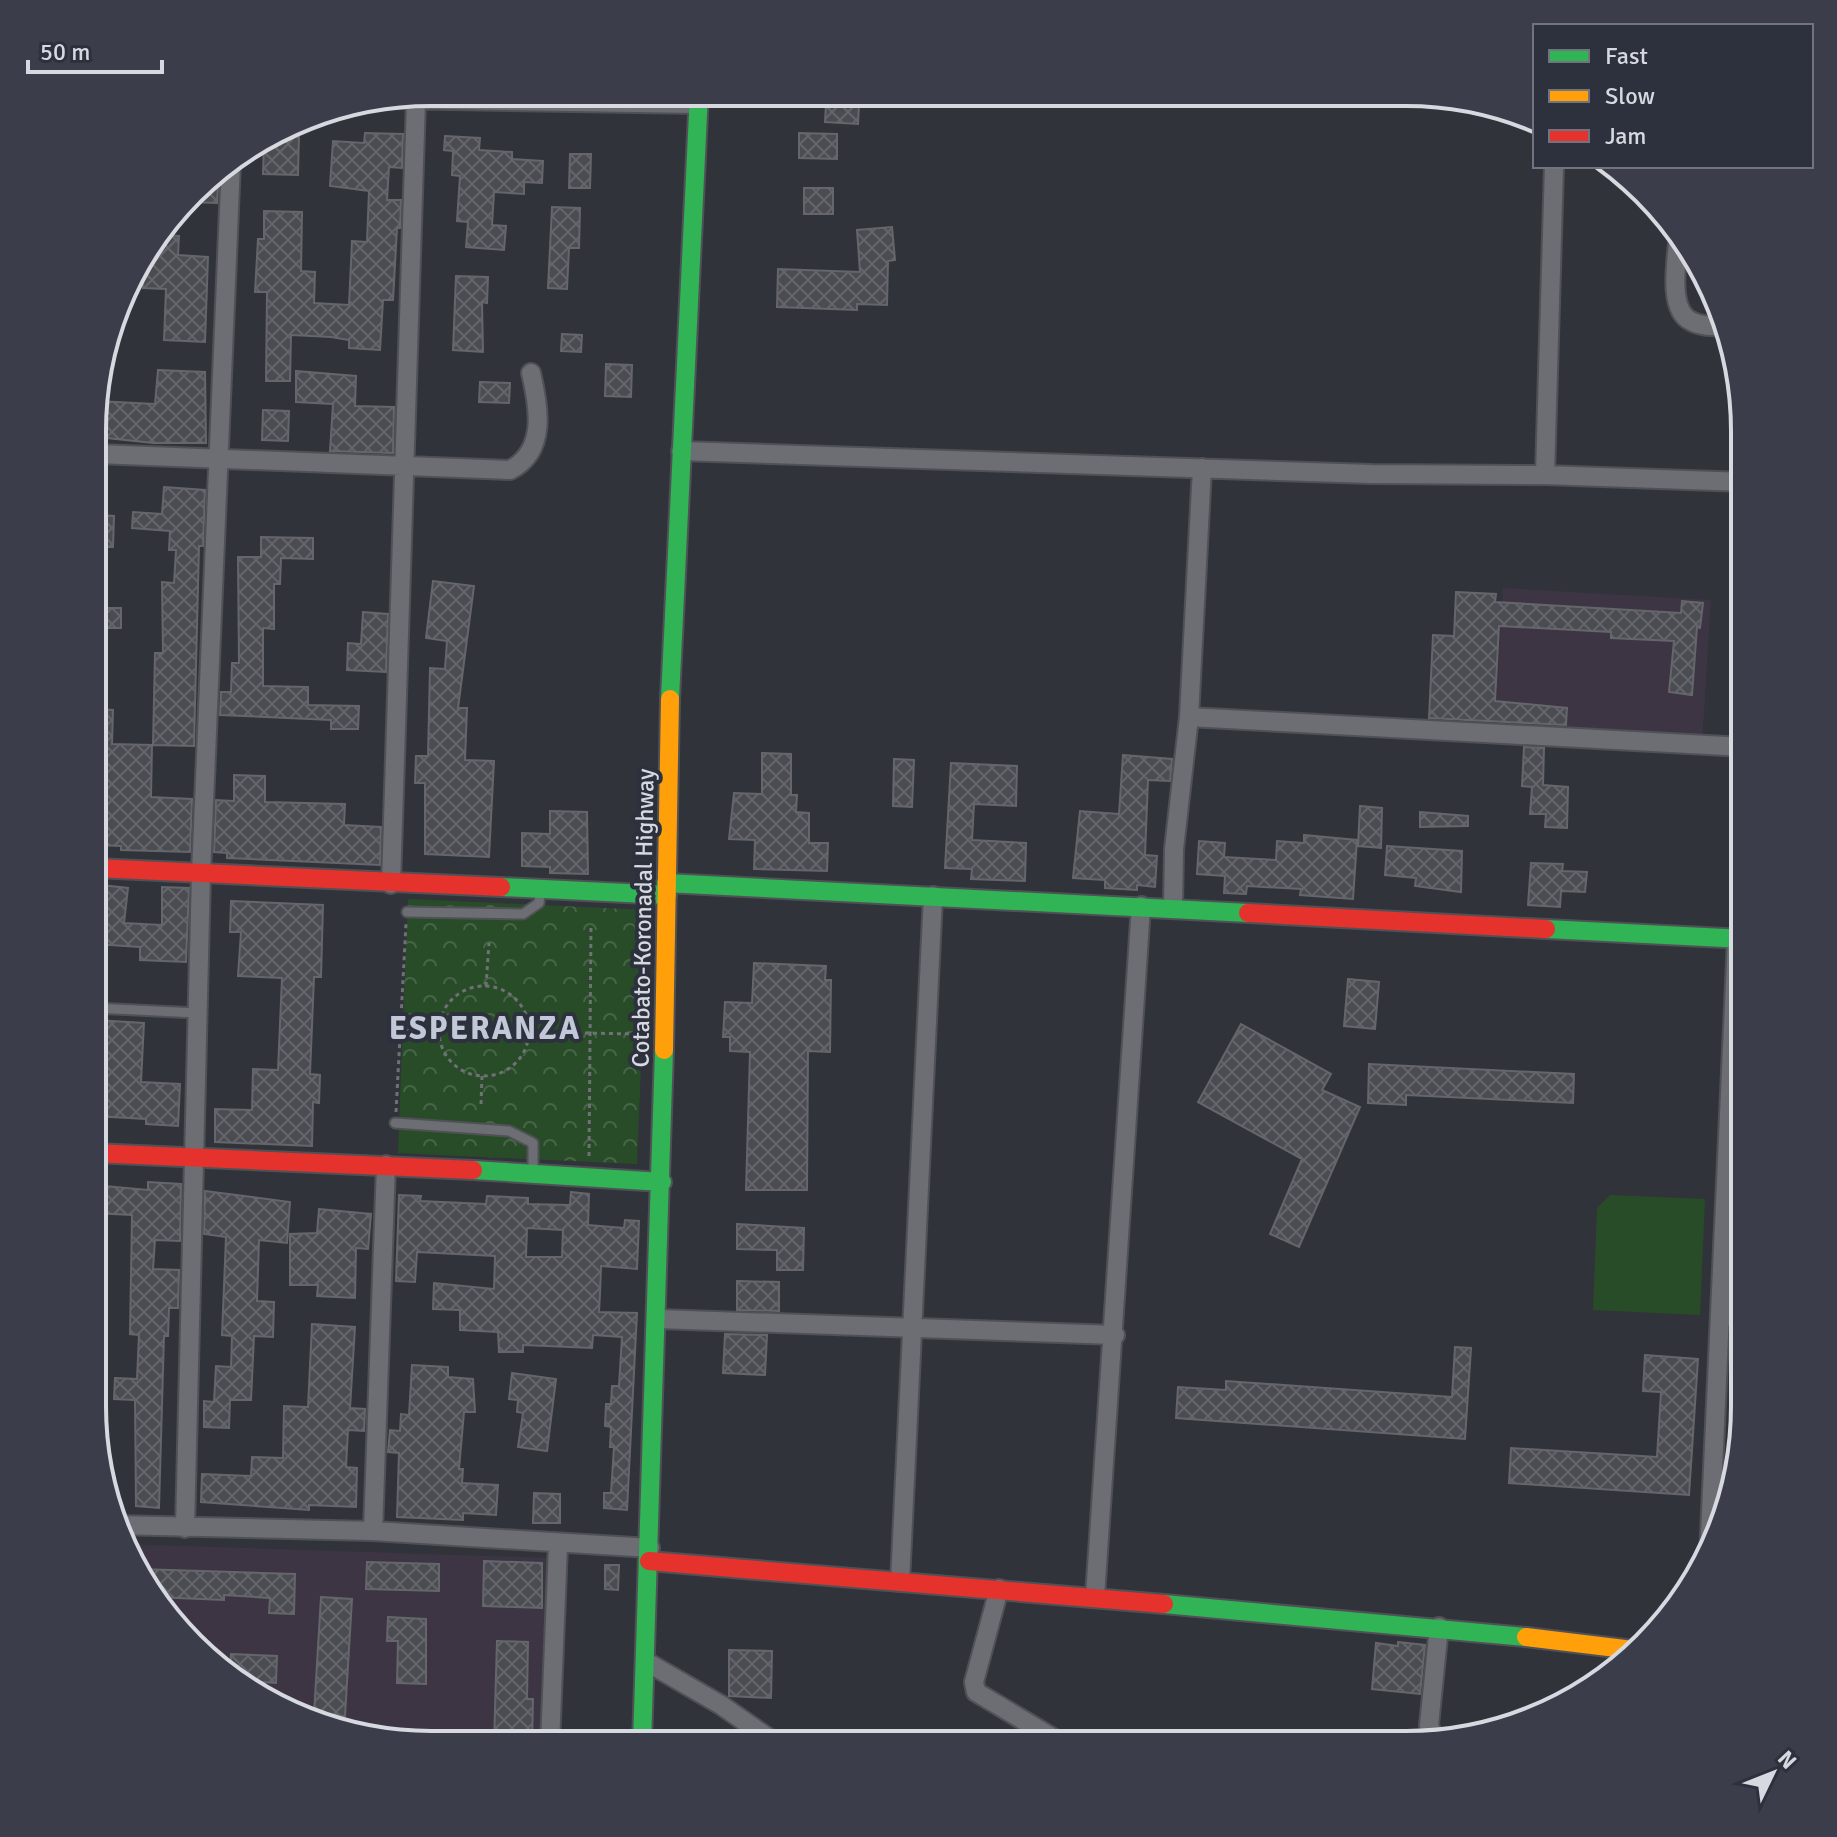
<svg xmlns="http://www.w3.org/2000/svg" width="1837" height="1837" font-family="Signika,sans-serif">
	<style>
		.education { fill: #3d3544 }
		.forest { fill: url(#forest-crowns) }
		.garden { fill: #294c28 }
		.building { fill: url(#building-cross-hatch); stroke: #65666b; stroke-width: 2; fill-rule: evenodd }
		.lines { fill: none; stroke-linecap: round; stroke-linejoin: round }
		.lane-casing { stroke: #4f5156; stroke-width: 13 }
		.street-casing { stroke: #4f5156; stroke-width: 22 }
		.fast-casing { stroke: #4f5156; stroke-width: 22 }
		.slow-casing { stroke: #4f5156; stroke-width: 22 }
		.jam-casing { stroke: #4f5156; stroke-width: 22 }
		.path { stroke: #6f7176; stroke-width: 3; stroke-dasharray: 4 4; stroke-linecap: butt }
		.lane { stroke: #6c6e73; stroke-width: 9 }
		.street { stroke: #6c6e73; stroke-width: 18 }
		.fast { stroke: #30b455; stroke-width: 18 }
		.slow { stroke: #ff9f0a; stroke-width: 18 }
		.jam { stroke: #e5322d; stroke-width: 18 }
		.labels { text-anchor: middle; stroke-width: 8; stroke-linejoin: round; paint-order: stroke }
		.street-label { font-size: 24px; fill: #d6d9e0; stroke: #2d313d }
		.district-label { font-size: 32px; font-weight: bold; letter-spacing: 2px; fill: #c2c8d7; stroke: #2d313d }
		.rim { fill: none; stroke: #d6d9e0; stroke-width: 4 }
	</style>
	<defs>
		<pattern id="forest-crowns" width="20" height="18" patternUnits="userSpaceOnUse" patternTransform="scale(2)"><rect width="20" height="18" fill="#294c28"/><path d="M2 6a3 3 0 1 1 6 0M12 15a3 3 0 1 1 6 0" fill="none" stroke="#476547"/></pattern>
		<pattern id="building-cross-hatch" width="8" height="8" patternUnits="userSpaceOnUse" patternTransform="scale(2)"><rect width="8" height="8" fill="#4b4c52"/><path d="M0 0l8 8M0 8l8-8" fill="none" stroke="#64656b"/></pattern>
	</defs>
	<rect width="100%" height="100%" fill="#30333a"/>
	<path class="education" d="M1503,588L1711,600L1702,746L1494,733Z
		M125,1544L550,1558L543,1744H409L281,1710L162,1612Z"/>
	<path class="forest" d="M408,899L647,910L637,1164L398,1153Z"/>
	<path class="garden" d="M1610,1195L1705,1199L1700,1315L1593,1310L1597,1208Z"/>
	<path class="building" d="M826,104L859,105L858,124L825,122Z
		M365,133L403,134L402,168L389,167L387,200H401L400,228H397L393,300H383L380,350L349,348V340L331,337L291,335L290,381H266L267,292H255L258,239H264V211L302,212L301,271L315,272L314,303L349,305L352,241L367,242L369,191L330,186L333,141L364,143Z
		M799,133L837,134V159L799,158Z
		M281,134H299L298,175L263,174L264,144Z
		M445,136L480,138L479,150L512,152V159L543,161L542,183L524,182V194L494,192L492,225L506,226L504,250L466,247L468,222L457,221L460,176L452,175L453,151L444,150Z
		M570,154H591L590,188H569Z
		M219,170L217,203L187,202L208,176Z
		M804,188H833V214H804Z
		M552,207L580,208L579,248H569L567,289L548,288Z
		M892,227L895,260L888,261L887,305L857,304V310L777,307L778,269L860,272L857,230Z
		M160,235L179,236L178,255L208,257L205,342L164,340L166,289L143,288L145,253Z
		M456,276L488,277L487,303L482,302L483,352L453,350Z
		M562,334L582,335L581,352L561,351Z
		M606,364L632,365L631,397L605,396Z
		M158,370L205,372L206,443H153L98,437V401L155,404Z
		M296,371L356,376L355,406L394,407L393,453L330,451L333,404L296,402Z
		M480,382L510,383L509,403L479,402Z
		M263,410L289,411L288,441L262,440Z
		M164,487L205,490L203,546H199L194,746L153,745L155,653H163L162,582L174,583L176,550H169L170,531L132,528L133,512L162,514Z
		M98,515L114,516L113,547H97Z
		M261,537L313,538V559L281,558L280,584H274V629L263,628V686L308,687V705L359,706L358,729H331V720L220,715L221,692H231L232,663H239L238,557H261Z
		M433,581L474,586L458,708H467L465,760L494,761L489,857L425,854V783H415L416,756H428L430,668L445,669L447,641L426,638Z
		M1456,592L1496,594L1495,602L1681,613L1682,601L1703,603L1700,628L1697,627L1692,695L1669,692L1674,641L1611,638V632L1499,626L1495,701L1567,708L1566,725L1429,718L1433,635L1454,636Z
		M97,608H121V628H97Z
		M363,612L388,614L386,672L347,670L348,643L361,644Z
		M97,709L113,710L112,744L152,745L151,797L192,799L190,852L121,850V846L96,845Z
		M1524,747L1544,748L1543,785L1568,787L1567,828L1545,827L1546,814H1530L1532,787L1522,786Z
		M762,753L791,754V795H797L796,812L809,813V843H828L827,871L754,869L755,840L729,839L734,793L762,794Z
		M1123,755L1172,759L1170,781L1148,780L1145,855L1157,856L1155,887L1137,885V890L1105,888V880L1073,878L1080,811L1119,814Z
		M894,759L914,760L912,807L893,806Z
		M951,763L1017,766L1016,806L974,804L972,840L1026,843L1025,881L971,879L972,869L945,868Z
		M234,775L265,776V802L345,804L344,825L381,827L380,865L227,858V853L214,852L216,800L234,801Z
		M1360,806L1382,808L1381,848L1358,846Z
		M550,811L587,812L588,874L550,873V867L522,866V833L550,834Z
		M1420,812L1468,816V826L1420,827Z
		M1304,835L1357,840L1353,899L1300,895L1301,889L1247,886L1246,894L1224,893L1225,876L1197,874L1199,841L1225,843L1224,857L1276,860L1277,841L1304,843Z
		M1387,846L1462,851L1461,892L1415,886L1416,878L1385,875Z
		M1531,863L1563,864L1562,871L1587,872L1585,892L1561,891L1560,907L1528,905Z
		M101,885L128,888L124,923L162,925V887L189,888L186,962L140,960V947L95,944L96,906H98Z
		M231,901L323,905L321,977H314L310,1074L320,1075L319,1103L313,1102L312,1146L215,1142V1109L252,1110L253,1069L278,1070L282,978L238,976L241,932H230Z
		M754,963L826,966L825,980H831L830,1052L808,1051L807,1190H746L750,1052L730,1051V1037H723L725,1002L752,1003Z
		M1348,979L1379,982L1375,1029L1344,1026Z
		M95,1020L144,1023L141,1082L180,1084L178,1126L146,1124V1119L94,1116Z
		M1241,1024L1331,1074L1322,1090L1360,1107L1299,1247L1270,1234L1302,1159L1198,1102Z
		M1369,1064L1574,1074L1573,1103L1406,1095V1105L1368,1103Z
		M148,1182L181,1184L180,1241L155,1240L153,1269L179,1270L178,1308H169L168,1336H164L159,1508L136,1506L135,1400L114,1399L115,1378L137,1379L139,1335L130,1334L132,1215L94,1213V1185L148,1190Z
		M205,1191L290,1202L287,1243L259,1240L257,1301L274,1302L273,1337L254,1336L251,1400H230L229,1428L204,1427V1401L214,1402L216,1366L231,1367L232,1336L222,1335L226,1237L204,1234Z
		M571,1192L589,1194L588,1225L624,1228L625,1220L639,1221L637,1269L601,1266L600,1294L599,1312L637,1313L627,1510L604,1508V1493H611L614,1447H610L611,1427L605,1426L606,1404H611L612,1386H619L622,1337L593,1335L592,1348L523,1345V1352H499L498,1332L460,1330V1310L433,1309L434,1283L494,1289L495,1256L417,1252L415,1282L396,1281L399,1195L421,1196L420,1201L486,1204L487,1196L528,1198V1204L570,1205ZM527,1228L563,1230L562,1257H526Z
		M319,1209L371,1214L368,1249L356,1248L355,1298L317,1296L318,1285H290V1234L317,1233Z
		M737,1224L804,1228L803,1270H777V1250L737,1249Z
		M737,1281L779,1282V1311L737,1310Z
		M312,1324L355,1327L350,1408L365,1409L364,1431L348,1430L346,1467L357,1468L356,1507L309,1505V1510L201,1502L202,1474L251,1476L252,1457L283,1458L284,1406L308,1407Z
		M725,1334L767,1335L765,1375L723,1373Z
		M1455,1347L1471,1348L1465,1439L1176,1418L1178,1387L1226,1390V1381L1452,1397Z
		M1645,1355L1698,1359L1689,1495L1509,1483L1511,1448L1657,1457L1661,1392L1643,1391Z
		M412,1365L448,1367V1377L473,1379L475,1412H464L459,1469H463L462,1483L498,1485L496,1515L463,1513V1520L397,1517L399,1453L388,1452L390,1430L400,1431L401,1414L409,1415Z
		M512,1373L556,1379L547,1451L518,1447L523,1413L517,1412L518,1400L509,1399Z
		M534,1493L560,1494V1523H533Z
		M484,1561L542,1563V1608L483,1606Z
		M367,1562L439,1564V1591L366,1589Z
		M605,1565H619L618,1590L605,1589Z
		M139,1569L295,1574L294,1614L269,1613L270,1598L224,1595V1600L154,1597Z
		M321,1597L352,1599L345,1716L314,1714Z
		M388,1617L426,1619V1684L397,1683L398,1641H387Z
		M497,1641L528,1642L527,1699H533L532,1744H494Z
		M1398,1642L1425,1645L1420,1694L1372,1689L1376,1643L1398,1646Z
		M729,1650L772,1651L771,1698L729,1696Z
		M231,1654L277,1656L276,1683L246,1681L230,1669Z"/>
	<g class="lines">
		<g class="lane-casing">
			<path id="lane" d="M407,912L523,914L539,903L540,892
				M95,1008L197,1013
				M395,1123L509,1131L533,1143V1171"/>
		</g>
		<g class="street-casing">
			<path id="street" d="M392,99L698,104
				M1679,232C1678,254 1666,309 1691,321C1701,327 1716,326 1728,327
				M681,451L1371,474L1545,475L1744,482
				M98,454L510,470C547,451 539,407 531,373
				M1545,475L1554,166
				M1189,717L1744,747
				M391,884L416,100
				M1173,908L1174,849L1189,717L1202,468
				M1722,1315L1744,1318
				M659,1319L1115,1335
				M115,1525L373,1531L650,1548
				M185,1528L201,874L231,162
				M373,1531L386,1165
				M1709,1557L1737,939
				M900,1582L933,896
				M999,1589L974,1682L976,1692L1063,1744
				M1095,1597L1141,906
				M645,1661L721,1705L777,1744
				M1435,1743L1429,1725L1439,1627
				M550,1744L558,1545"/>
		</g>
		<g class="fast-casing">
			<path id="fast" d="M670,699L699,93
				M666,883L1248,913
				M501,887L667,895
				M1546,929L1744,939
				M473,1170L662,1182
				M1164,1604L1526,1637
				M642,1744L664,1050"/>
		</g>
		<g class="slow-casing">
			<path id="slow" d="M664,1050L670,699
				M1526,1637L1633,1650"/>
		</g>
		<g class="jam-casing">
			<path id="jam" d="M96,868L501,887
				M1248,913L1546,929
				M94,1153L473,1170
				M649,1561L1164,1604"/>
		</g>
		<path class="path" d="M486,986L489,943
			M439 1031a45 45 0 1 1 90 0a45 45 0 1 1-90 0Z
			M399,1030L439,1031
			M529,1032L637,1034
			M481,1104L482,1076
			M396,1112L406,923
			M589,1156L591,925"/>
		<use href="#lane" class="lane"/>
		<use href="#street" class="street"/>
		<use href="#fast" class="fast"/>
		<use href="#slow" class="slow"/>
		<use href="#jam" class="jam"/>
	</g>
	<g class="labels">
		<g class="street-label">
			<text transform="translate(643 918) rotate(-89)" y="8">Cotabato-Koronadal Highway</text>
		</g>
		<g class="district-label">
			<text x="485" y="1039">ESPERANZA</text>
		</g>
	</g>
	<path d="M0 0H1837V1837H0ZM431 106H1406A325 325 0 0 1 1731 431V1406A325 325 0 0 1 1406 1731H431A325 325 0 0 1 106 1406V431A325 325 0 0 1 431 106Z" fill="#3b3e4a" fill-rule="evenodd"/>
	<path class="rim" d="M431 106H1406A325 325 0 0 1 1731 431V1406A325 325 0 0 1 1406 1731H431A325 325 0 0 1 106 1406V431A325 325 0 0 1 431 106Z"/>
	<rect x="1533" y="24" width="280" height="144" fill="#2d313d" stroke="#71747e" stroke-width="2"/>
	<rect x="1549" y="50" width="40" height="12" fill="#30b455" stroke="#71747e" stroke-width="2"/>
	<text x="1605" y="64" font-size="24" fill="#d6d9e0">Fast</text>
	<rect x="1549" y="90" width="40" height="12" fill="#ff9f0a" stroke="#71747e" stroke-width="2"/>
	<text x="1605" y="104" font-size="24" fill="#d6d9e0">Slow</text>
	<rect x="1549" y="130" width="40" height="12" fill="#e5322d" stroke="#71747e" stroke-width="2"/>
	<text x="1605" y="144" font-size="24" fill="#d6d9e0">Jam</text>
	<g transform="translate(1773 1773) rotate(47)" stroke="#2d313d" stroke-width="6" paint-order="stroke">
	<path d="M0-6L14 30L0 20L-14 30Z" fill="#d6d9e0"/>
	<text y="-12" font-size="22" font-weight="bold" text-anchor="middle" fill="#d6d9e0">N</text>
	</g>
	<path d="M28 60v12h134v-12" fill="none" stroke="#d6d9e0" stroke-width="4"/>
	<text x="40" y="60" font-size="24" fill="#d6d9e0" stroke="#2d313d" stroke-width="6" paint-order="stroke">50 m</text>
</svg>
